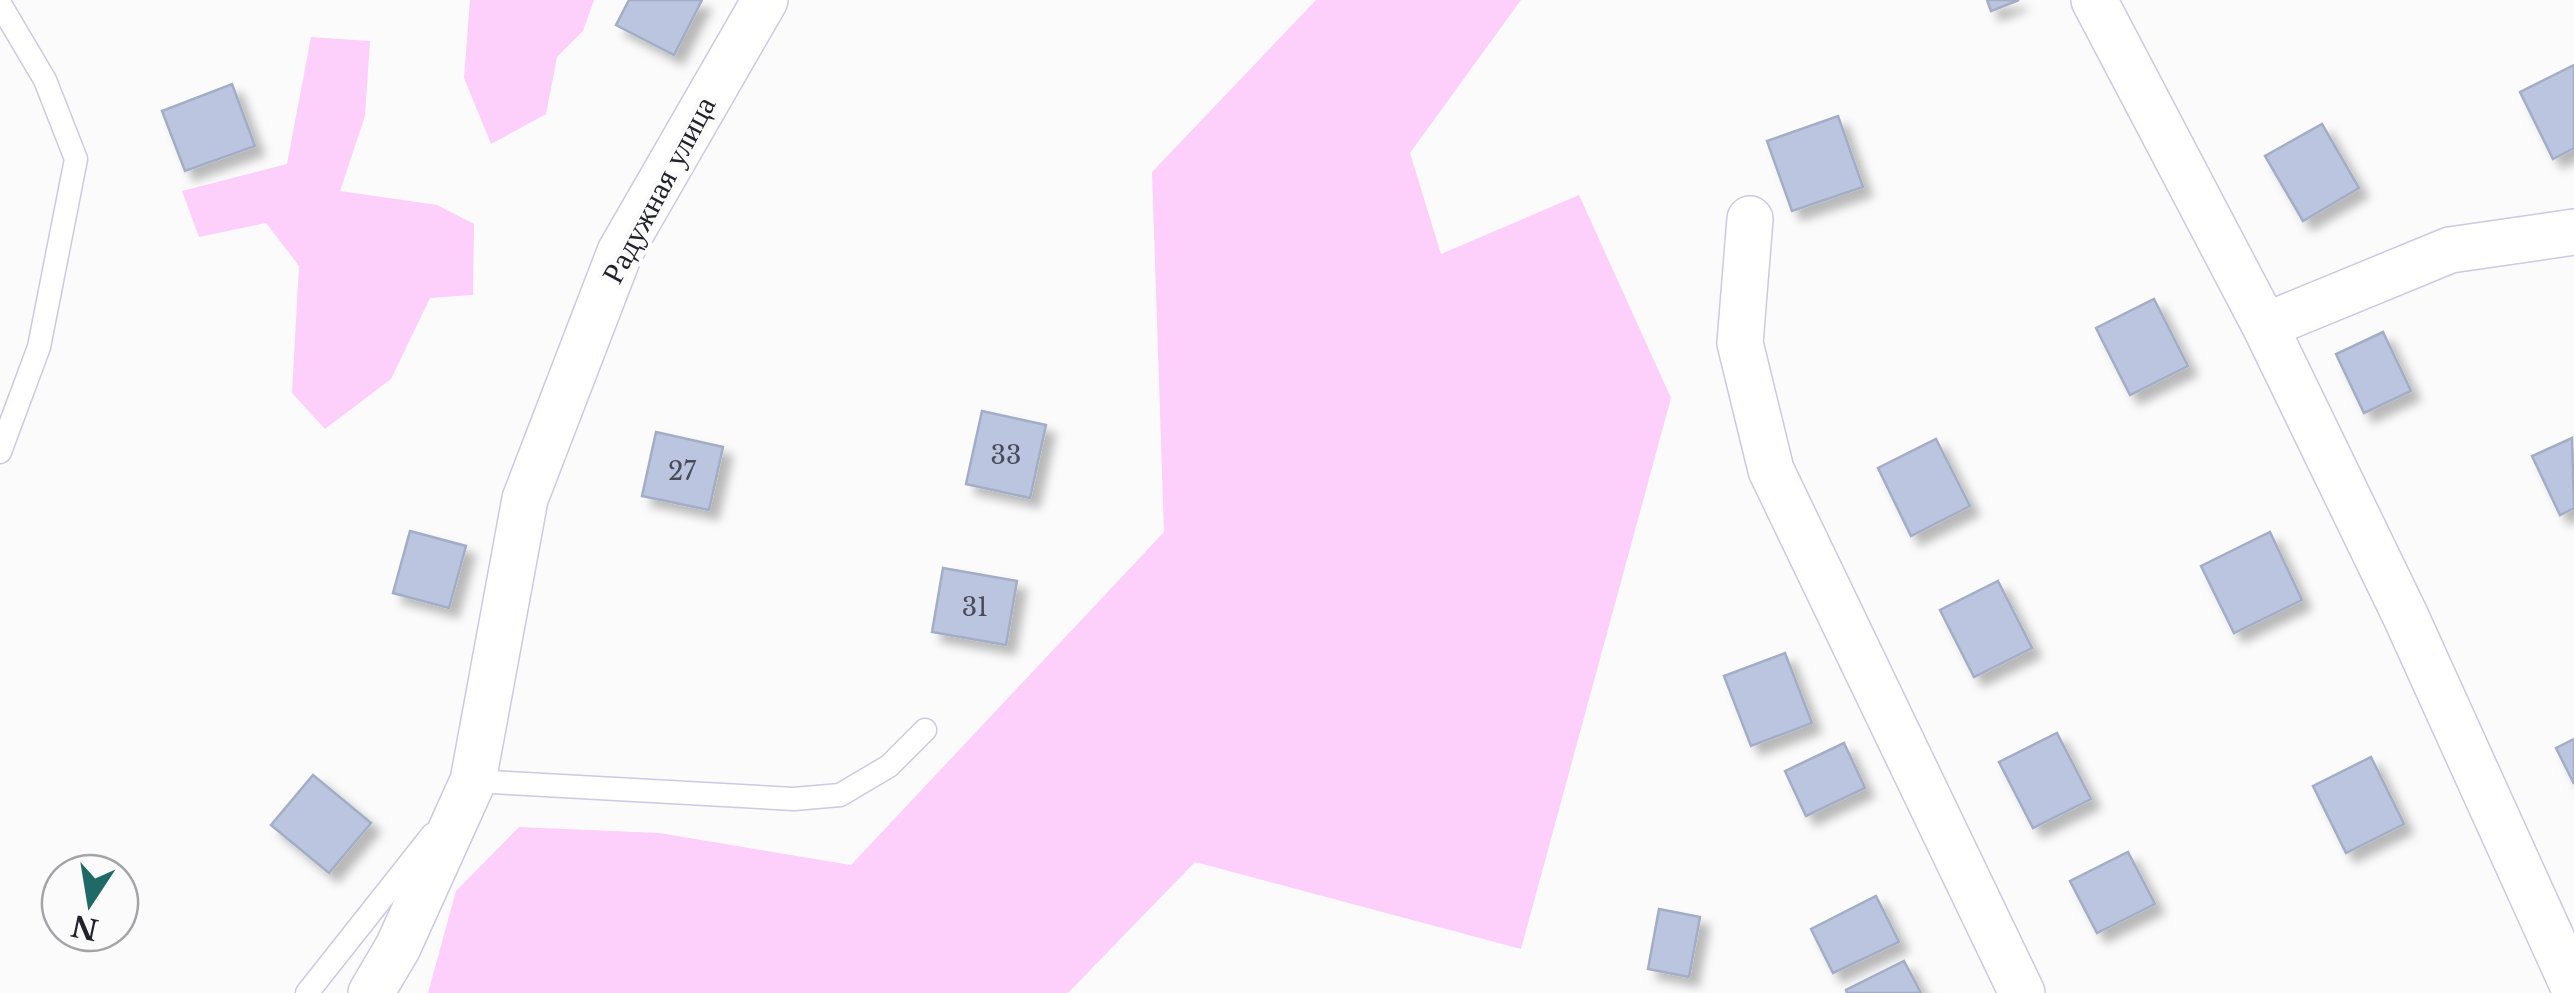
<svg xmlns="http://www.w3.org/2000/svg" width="2574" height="993" font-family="'Libre Baskerville',serif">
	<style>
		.green { fill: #fdcffb }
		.building { fill: #bbc5df; stroke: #a3adc6; stroke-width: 2.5; filter: url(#shadow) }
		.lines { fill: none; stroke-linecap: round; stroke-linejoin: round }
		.service-casing { stroke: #cbc9e5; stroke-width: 25 }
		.minor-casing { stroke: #cbc9e5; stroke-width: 48 }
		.service { stroke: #fff; stroke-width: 22 }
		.minor { stroke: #fff; stroke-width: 45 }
		.labels { text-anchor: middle; stroke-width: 9; stroke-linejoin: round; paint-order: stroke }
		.number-label { font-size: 25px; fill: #484b59 }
		.street-label { font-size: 30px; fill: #22222c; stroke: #fbfbfb }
	</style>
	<defs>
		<filter id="shadow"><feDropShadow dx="9" dy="9" stdDeviation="5" flood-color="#0004"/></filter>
	</defs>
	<rect width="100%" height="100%" fill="#fbfbfb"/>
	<path class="green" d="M470,0H594L583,31L557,57L546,114L491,144L464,78Z
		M1316,0H1521L1410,153L1441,254L1579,195L1671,398L1521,949L1195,862L1068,993H428L456,891L519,827L659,833L851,865L1164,532L1152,172Z
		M311,37L370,41L365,116L340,191L437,205L474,224L473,295L430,298L391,379L325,429L292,393L299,266L266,223L199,237L182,191L287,164Z"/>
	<path class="building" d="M629,0H702L674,55L616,25Z
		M1987,0H2019L1991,11Z
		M2574,65V148L2553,159L2520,92Z
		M232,84L255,146L185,171L162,111Z
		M1838,116L1863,187L1792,211L1767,141Z
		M2322,124L2359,188L2303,221L2265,156Z
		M2154,299L2188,366L2130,395L2096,328Z
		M2383,332L2411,391L2364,413L2336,354Z
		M982,411L1046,425L1030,498L966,484Z
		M656,432L723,447L709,510L642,496Z
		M2572,438L2574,508L2560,515L2532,456Z
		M1936,439L1970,506L1911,536L1878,468Z
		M410,531L466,546L449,608L393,593Z
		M2270,532L2302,600L2234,633L2201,566Z
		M943,568L1017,581L1006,645L932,632Z
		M1998,581L2032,648L1974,677L1940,610Z
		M1785,653L1812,723L1751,746L1724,676Z
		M2057,733L2091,799L2033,828L1999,762Z
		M2574,739V784L2556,748Z
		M1844,743L1865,788L1806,816L1785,771Z
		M2371,757L2404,824L2346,853L2313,786Z
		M313,775L371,823L329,873L271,825Z
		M2128,852L2155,904L2097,933L2070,881Z
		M1876,896L1899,942L1833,973L1811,929Z
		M1659,909L1700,917L1689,977L1648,969Z
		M1904,961L1921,993H1847L1846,990Z"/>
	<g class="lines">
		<g class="service-casing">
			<path id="service" d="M0,4L45,80L76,159L39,347L0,452
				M470,786L473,781L794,799L840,795L889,766L925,730
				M307,993L432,835"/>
		</g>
		<g class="minor-casing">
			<path id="minor" d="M2094,0L2265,326L2405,615L2574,988
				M1750,219L1740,343L1771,470L2022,993
				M2265,326L2450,250L2574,232
				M371,993L398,947L473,781L525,499L620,252L765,0"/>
		</g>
		<use href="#service" class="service"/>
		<use href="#minor" class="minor"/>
	</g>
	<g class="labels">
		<g class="number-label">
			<text x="1006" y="464">33</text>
			<text x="682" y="480">27</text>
			<text x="975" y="616">31</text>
		</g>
		<g class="street-label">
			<text transform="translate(659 190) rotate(-62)" y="10">Радужная улица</text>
		</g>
	</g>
	<g transform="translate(90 903) rotate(192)"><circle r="48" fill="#fbfbfb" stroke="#a4a4a8" stroke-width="2.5"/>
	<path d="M0-8L18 38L0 25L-18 38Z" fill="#1f6a67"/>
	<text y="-15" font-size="28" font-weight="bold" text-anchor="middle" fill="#22222c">N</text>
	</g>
</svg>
